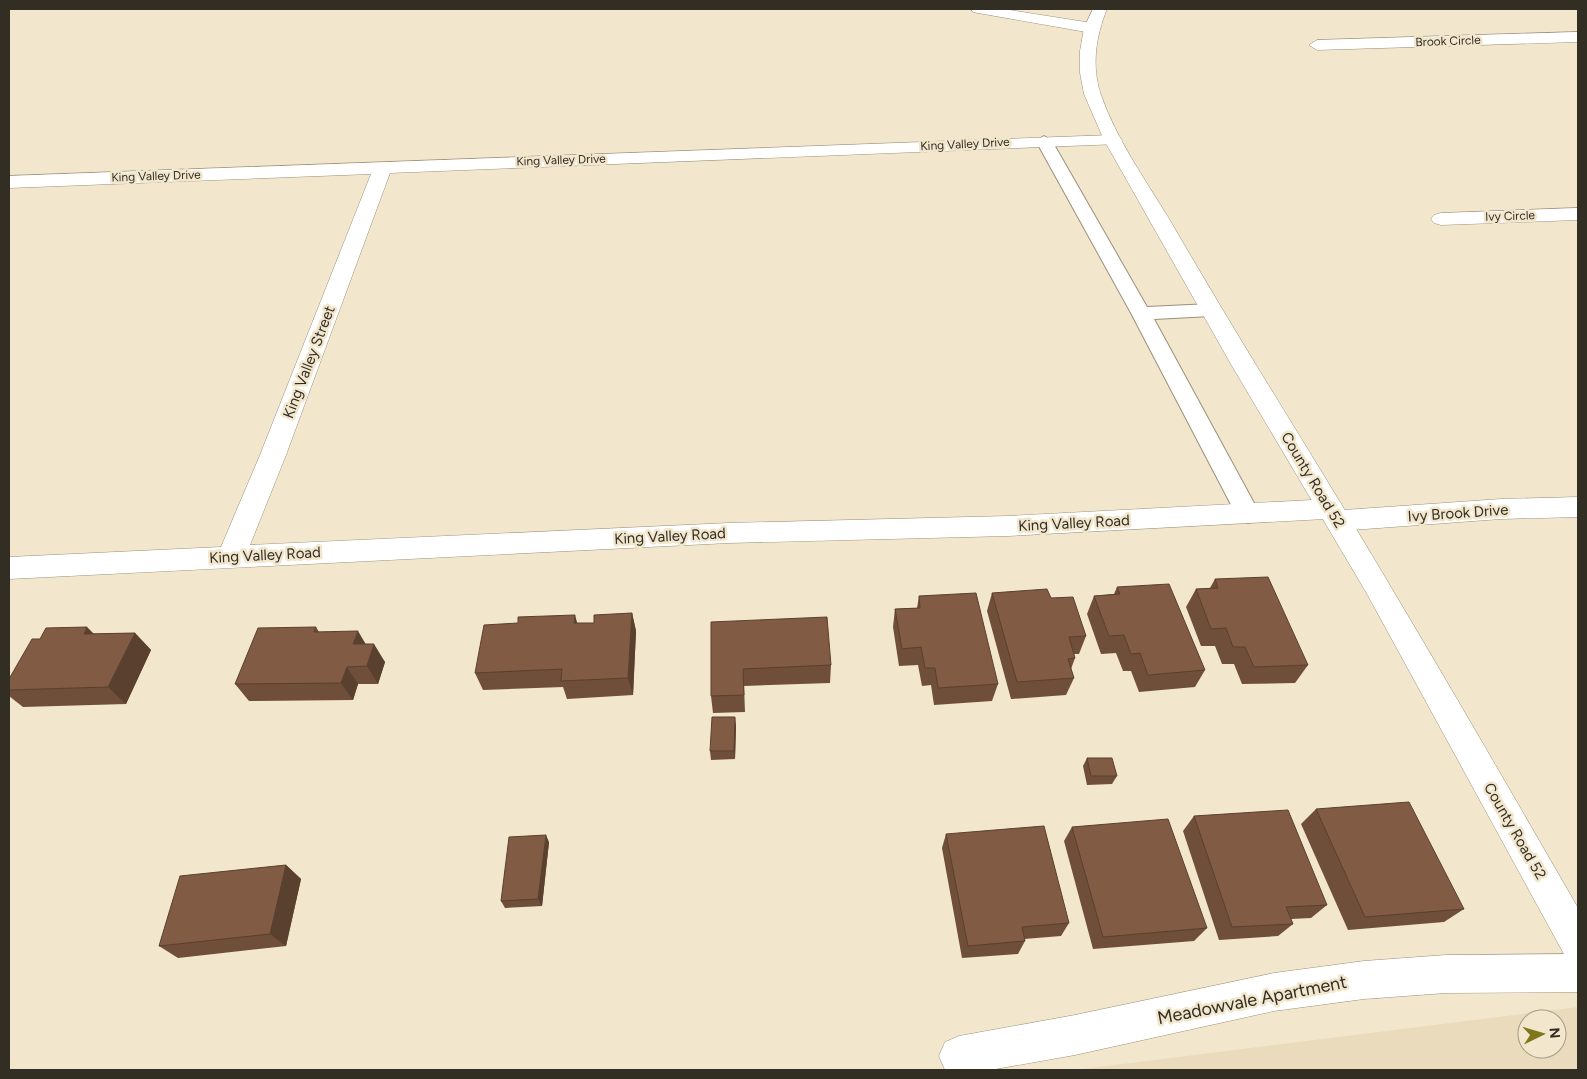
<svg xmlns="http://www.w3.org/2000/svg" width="1587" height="1079" font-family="Figtree,sans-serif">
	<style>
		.built { fill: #eadbbc; fill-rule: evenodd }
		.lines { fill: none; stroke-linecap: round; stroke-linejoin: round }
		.lane-casing { stroke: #9b9079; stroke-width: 2 }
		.street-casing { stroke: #9b9079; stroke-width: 1 }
		.secondary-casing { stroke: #9b9079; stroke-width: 1 }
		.lane { fill: #fff; fill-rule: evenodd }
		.street { fill: #fff; fill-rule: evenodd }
		.secondary { fill: #fff; fill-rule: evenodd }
		.wall { fill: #6f4e3a }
		.shaded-wall { fill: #5a402f }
		.building { fill: #815b43; stroke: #5a402f }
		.labels { text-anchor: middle; stroke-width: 5; stroke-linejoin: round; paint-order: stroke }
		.far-street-label { font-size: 12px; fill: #322e24; stroke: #f2e6cd }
		.street-label { font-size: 15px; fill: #322e24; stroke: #f2e6cd }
		.near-street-label { font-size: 18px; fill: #322e24; stroke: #f2e6cd }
	</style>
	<rect width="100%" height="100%" fill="#f2e6cd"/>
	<path class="built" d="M1578,1007V1070H1075ZM1527,1019H1557V1049H1527Z"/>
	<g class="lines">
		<g class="lane-casing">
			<path id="lane" d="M1044,136L1052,141L1147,307L1211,304L1218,306L1221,310L1218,314L1211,316L1154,319L1260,514L1257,520L1248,523L1239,520L1131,313L1036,141Z"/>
		</g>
		<g class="street-casing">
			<path id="street" d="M971,9H1003L1092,23L1100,28L1092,33L978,13L973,12Z
				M1578,32V42L1317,50L1309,45L1317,40Z
				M1113,135L1119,136L1122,140L1119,144L390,173L286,455L250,545L729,523L1008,516L1331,499L1340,502L1344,510L1501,499L1578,497V517L1501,519L1338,531L1328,528L1325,519L1008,536L729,543L9,579V557L221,547L260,455L371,174L9,188V176Z
				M1578,208V220L1441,225L1434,223L1431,219L1434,215L1441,213Z
				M1578,954V992L1446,993L1364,999L1274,1011L1075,1055L990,1070H945L939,1056L945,1042L959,1036L1075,1015L1274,973L1364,961L1446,955Z"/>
		</g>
		<g class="secondary-casing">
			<path id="secondary" d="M1093,9H1107C1096,36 1091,66 1101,95C1116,138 1144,178 1168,217C1207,284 1247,351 1288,417C1388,579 1483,743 1578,908V961L1565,956L1366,592L1232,366L1104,140L1084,94L1080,73V51L1084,28Z"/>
		</g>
		<use href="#lane" class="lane"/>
		<use href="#street" class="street"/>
		<use href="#secondary" class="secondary"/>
	</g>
	<path class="wall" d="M1215,579L1308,665L1295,683L1242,684L1234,664H1222L1215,646H1201L1186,607L1196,589L1210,588Z
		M1117,587L1205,670L1195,687L1139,692L1131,671H1123L1116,653L1101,654L1087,614L1094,596L1114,594Z
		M992,593L1051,598L1086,636L1079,654H1074L1075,658L1071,669L1074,678L1066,695L1011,699L987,611Z
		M919,596L998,684L992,701L934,705L931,685L922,686L918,665L899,666L893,627L895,609L917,608Z
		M632,613L636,631L633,695L567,699L563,687L483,690L475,673L577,623H594Z
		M711,622L831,665L830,683L744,686L745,712L713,713L711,696Z
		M316,627L319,632L366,644L385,662L378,684H358L353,700L249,701L235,684Z
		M135,633L151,650L126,704L23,707L9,696V679L94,634Z
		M736,725L735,759L711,760L710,751Z
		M1087,758L1117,776L1112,784L1087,785L1083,766Z
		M1316,809L1464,909L1444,922L1348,930L1301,824Z
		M1194,816L1327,905L1311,918L1291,919L1293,924L1278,936L1219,940L1183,831Z
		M1072,827L1207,928L1194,941L1093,949L1064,841Z
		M946,834L1069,923L1061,936L1024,939L1025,941L1018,954L962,958L942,848Z
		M549,842L542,906L505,908L501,901Z
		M286,865L301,879L286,946L178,958L159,946Z"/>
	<path class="shaded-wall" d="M632,613L636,631L633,695L628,678Z
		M575,615L580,633L574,623Z
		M87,627L105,645L84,634Z
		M358,631L368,648L353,644Z
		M135,633L151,650L126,704L108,687Z
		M374,644L385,662L378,684L367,666Z
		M347,667L358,684L353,700L341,683Z
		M735,717L736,725L735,759L734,751Z
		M546,835L549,842L542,906L538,899Z
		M286,865L301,879L286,946L270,934Z"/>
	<path class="building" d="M1268,577L1308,665L1254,667L1245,647H1233L1226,628L1211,629L1196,589L1218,588L1215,579Z
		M1169,584L1205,670L1148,675L1140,653L1131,654L1124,635L1109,636L1094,596L1120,594L1117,587Z
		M1047,589L1051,598L1073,597L1086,636L1069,637L1075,658L1068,659L1074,678L1017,682L992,593Z
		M976,593L998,684L938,688L935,668H925L921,647L902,649L895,609L920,608L919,596Z
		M632,613L628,678L561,681L562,669L475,673L484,625L518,623V617L575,615L574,623H594V615Z
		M827,617L831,665L743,669L744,695L711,696V622Z
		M87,627L84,634L135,633L108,687L9,690V679L32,639H40L46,628Z
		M316,627L314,632L358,631L353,644H374L367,666L347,667L341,683L235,684L258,628Z
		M712,717H735L734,751H710Z
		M1087,758H1112L1117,776H1091Z
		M1409,802L1464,909L1365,917L1316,809Z
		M1288,810L1327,905L1286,907L1293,924L1232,927L1194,816Z
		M1168,819L1207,928L1103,937L1072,827Z
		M1044,826L1069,923L1022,927L1025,941L968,946L946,834Z
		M546,835L538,899L501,901L509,837Z
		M286,865L270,934L159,946L180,876Z"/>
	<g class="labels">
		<g class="far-street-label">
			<text transform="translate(1448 41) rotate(-2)" y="4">Brook Circle</text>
			<text transform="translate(965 144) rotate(-3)" y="4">King Valley Drive</text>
			<text transform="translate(561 160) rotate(-2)" y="4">King Valley Drive</text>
			<text transform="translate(156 176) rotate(-2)" y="4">King Valley Drive</text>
			<text transform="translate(1510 216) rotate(-2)" y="4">Ivy Circle</text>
		</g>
		<g class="street-label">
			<text transform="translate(309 362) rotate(-69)" y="5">King Valley Street</text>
			<text transform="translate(1313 480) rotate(59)" y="5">County Road 52</text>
			<text transform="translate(1458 513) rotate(-4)" y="5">Ivy Brook Drive</text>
			<text transform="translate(1074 523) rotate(-3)" y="5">King Valley Road</text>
			<text transform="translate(670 536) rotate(-3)" y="5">King Valley Road</text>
			<text transform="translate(265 555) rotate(-3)" y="5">King Valley Road</text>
			<text transform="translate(1515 831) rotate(60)" y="5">County Road 52</text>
		</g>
		<g class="near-street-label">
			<text transform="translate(1252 1000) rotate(-11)" y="6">Meadowvale Apartment</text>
		</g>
	</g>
	<rect width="1587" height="1079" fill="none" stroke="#322e24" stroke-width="20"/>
	<g transform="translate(1542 1034) rotate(85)"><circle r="24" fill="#f2e6cd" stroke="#a59c89"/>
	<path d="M0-4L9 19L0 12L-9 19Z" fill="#7f761a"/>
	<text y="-8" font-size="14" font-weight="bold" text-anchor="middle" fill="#322e24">N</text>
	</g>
</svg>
